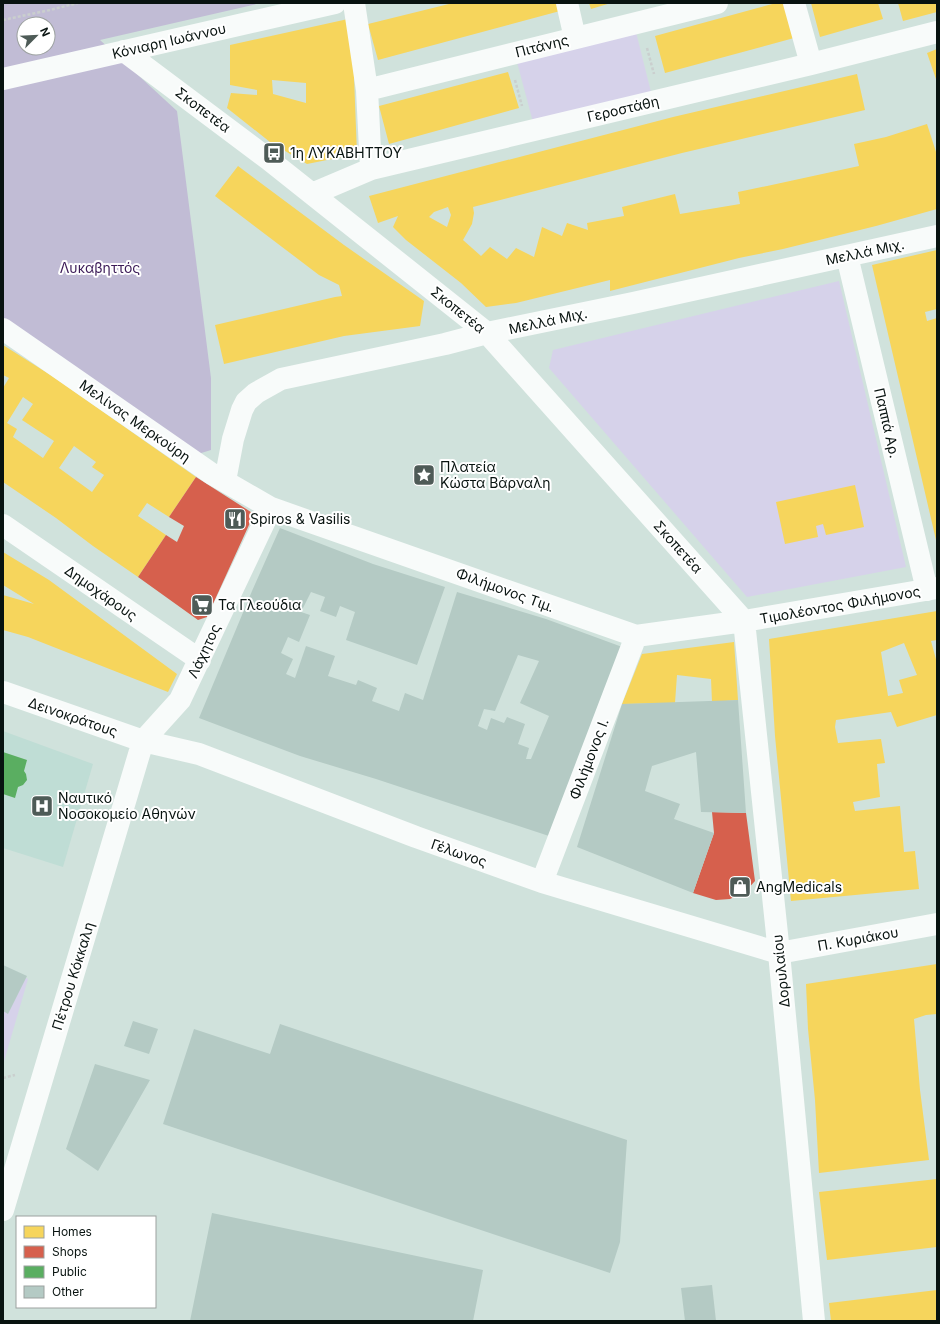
<svg xmlns="http://www.w3.org/2000/svg" width="940" height="1324" font-family="Inter,sans-serif">
	<style>
		.built { fill: #bfddd5 }
		.green { fill: #d6d2ea }
		.forest { fill: #c1bcd5; fill-rule: evenodd }
		.homes { fill: #f6d55c; fill-rule: evenodd }
		.shops { fill: #d6604d }
		.public { fill: #5aae61 }
		.building { fill: #b4cac4; fill-rule: evenodd }
		.lines { fill: none; stroke-linecap: round; stroke-linejoin: round }
		.path { stroke: #cacfce; stroke-width: 2.5; stroke-dasharray: 3 2; stroke-linecap: butt }
		.minor { stroke: #f8fbfa; stroke-width: 22 }
		.labels { text-anchor: middle; stroke-width: 4; stroke-linejoin: round; paint-order: stroke }
		.street-label { font-size: 14px; fill: #081310; stroke: #fff }
		.poi-label { font-size: 14px; fill: #081310; stroke: #fff; text-anchor: start }
		.park-label { font-size: 14px; fill: #3b1a57; stroke: #fff }
	</style>
	<rect width="100%" height="100%" fill="#d0e2dc"/>
	<path class="built" d="M3,731L93,764L63,867L3,848Z"/>
	<path class="green" d="M636,32L651,92L533,122L517,62Z
		M839,281L906,567L747,597L549,368L553,350Z
		M3,965L28,979L3,1065Z"/>
	<path class="forest" d="M3,3H261L100,40L177,111L211,378V450L198,454L3,318ZM24,24H48V48H24Z"/>
	<path class="homes" d="M453,3H557L560,11L378,60L368,24Z
		M589,3H611L591,9Z
		M776,3H784L794,38L665,73L655,36Z
		M811,3H878L883,19L820,37Z
		M898,3H937V12L903,21Z
		M348,19L352,26L357,154L307,164L270,142L227,108L231,93L257,95V90L230,85V45ZM272,80L306,83V103L273,94Z
		M937,49V82L927,53Z
		M508,72L519,108L389,144L379,106Z
		M857,74L865,110L682,153L473,207L474,213L472,224L463,240L481,256L490,247L507,259L516,248L534,257L542,227L562,236L567,223L588,230L587,223L624,216L622,207L675,194L680,214L740,204L738,192L767,186L859,166L854,144L886,137L927,124L937,155V209L876,226L783,249L739,258L610,291V280L516,303L486,307L461,283L406,240L393,227L398,216L378,223L369,196L673,117ZM448,207L451,215L447,227L429,217L434,212Z
		M238,166L344,245L424,301L420,326L344,336L224,364L215,325L335,297L342,296L339,285L319,275L215,196Z
		M937,250V309L925,312L927,321L937,318L936,540L872,265Z
		M3,345L52,376L196,477L169,517L147,503L138,516L166,535L138,577L93,546L56,518L3,482V388L9,378L3,375ZM23,397L33,404L22,420L54,441L43,458L13,437L17,429L7,423ZM74,446L96,462L92,467L104,475L92,492L59,468Z
		M855,485L864,527L826,535L823,524L816,526L818,537L785,544L776,502Z
		M3,552L49,580L177,674L168,692L28,637L3,630V595L34,604L3,585Z
		M937,611V640L931,641L937,663V715L897,727L891,712L836,720L835,727L838,743L881,739L885,763L877,764L880,797L853,802L855,811L900,806L904,852L915,851L919,889L791,901L775,736L769,639ZM904,643L917,675L899,680L903,693L888,696L881,652Z
		M734,642L738,700L712,702L711,679L677,675L675,703L622,704L642,654Z
		M937,964V1014L926,1015L914,1019L920,1090L929,1160L819,1173L815,1100L808,1029L806,984Z
		M937,1179V1247L827,1260L819,1192Z
		M937,1290V1321H831L829,1303Z"/>
	<path class="shops" d="M196,477L254,514L207,617L198,620L138,577L166,535L177,542L184,526L169,517Z
		M712,812L746,813L755,881L745,892L730,899L716,900L693,893L714,833Z"/>
	<path class="public" d="M3,752L27,760L24,771L26,774L27,780L23,785L18,787L15,798L3,794Z"/>
	<path class="building" d="M280,528L373,564L445,587L417,665L346,640L355,612L340,606L336,617L320,611L325,597L311,592L301,612L310,615L299,642L288,637L281,653L293,659L286,674L295,678L306,646L335,656L328,676L356,685L358,680L377,688L372,701L399,711L405,693L423,700L457,592L546,619L625,648L549,836L376,779L300,756L199,718L252,591ZM518,655L539,661L520,703L549,716L531,759H526L529,748L518,744L525,724L507,717L504,723L491,718L487,730L478,726L484,709L495,711Z
		M738,700L746,813L701,812L696,752L652,766L645,791L680,804L674,819L714,833L693,893L577,847L622,704Z
		M3,965L27,976L8,1014L3,1011Z
		M133,1021L158,1029L149,1054L124,1046Z
		M280,1024L627,1140L620,1242L610,1273L163,1124L194,1029L270,1054Z
		M95,1064L150,1080L98,1171L66,1149Z
		M212,1213L483,1270L473,1321H190Z
		M712,1285L716,1321H685L681,1288Z"/>
	<g class="lines">
		<path class="path" d="M3,20L50,10L78,3
			M647,48L654,74
			M515,80L522,106
			M3,1078L15,1075"/>
		<path class="minor" d="M354,3L367,90L371,169
			M567,3L575,38
			M794,3L811,64
			M124,51L268,159L487,333L744,621
			M3,79L335,3
			M367,90L717,3
			M312,194L371,169L811,64L937,32
			M847,256L927,590
			M3,329L212,474L271,508L636,636L744,621L937,588
			M225,481L233,439L242,410L246,402L256,393L281,379L445,344L487,333L633,303L937,236
			M3,525L200,660
			M744,621L779,953L814,1321
			M3,692L143,741L199,754L416,837L542,882L779,953L937,924
			M542,882L636,636
			M3,1210L143,741L180,700L271,508"/>
	</g>
	<defs>
		<g id="bus-square" transform="scale(1.15)"><rect x="-9" y="-9" width="18" height="18" rx="4" fill="#4e5b57" stroke="#fff"/><path d="M-5-6H5V4H4V6H2V4H-2V6H-4V4H-5ZM-3.5-4V0h7V-4ZM-3.5 1.2v1.5H-2V1.2ZM2 1.2v1.5H3.5V1.2Z" fill="#fff"/></g>
		<g id="sight-square" transform="scale(1.15)"><rect x="-9" y="-9" width="18" height="18" rx="4" fill="#4e5b57" stroke="#fff"/><path d="M0-6L1.8-2.2L6-1.7L2.9 1.2L3.7 5.4L0 3.3L-3.7 5.4L-2.9 1.2L-6-1.7L-1.8-2.2Z" fill="#fff"/></g>
		<g id="restaurant-square" transform="scale(1.15)"><rect x="-9" y="-9" width="18" height="18" rx="4" fill="#4e5b57" stroke="#fff"/><path d="M-5-6h1v4h1v-4h1v4h1v-4h1v5L-1.5 .5V6h-2V.5L-5-1ZM5-6V6H3V1.5H1.5Q1.5-4 5-6Z" fill="#fff"/></g>
		<g id="supermarket-square" transform="scale(1.15)"><rect x="-9" y="-9" width="18" height="18" rx="4" fill="#4e5b57" stroke="#fff"/><path d="M-6-5.5h2.5l.6 2H6L4.5 2H-2.5L-4.4-4H-6ZM-1.5 3.2a1.3 1.3 0 1 0 .1 0ZM3 3.2a1.3 1.3 0 1 0 .1 0Z" fill="#fff"/></g>
		<g id="hospital-square" transform="scale(1.15)"><rect x="-9" y="-9" width="18" height="18" rx="4" fill="#4e5b57" stroke="#fff"/><path d="M-5-5h3v3.5h4V-5h3V5h-3V1.5h-4V5h-3Z" fill="#fff"/></g>
		<g id="shop-square" transform="scale(1.15)"><rect x="-9" y="-9" width="18" height="18" rx="4" fill="#4e5b57" stroke="#fff"/><path d="M-5-2.5h2.3a2.7 3.5 0 0 1 5.4 0H5L5.5 6h-11ZM-1.5-2.5h3a1.5 2.3 0 0 0-3 0Z" fill="#fff"/></g>
	</defs>
	<g fill-rule="evenodd">
		<use href="#bus-square" x="274" y="153"/>
		<use href="#sight-square" x="424" y="475"/>
		<use href="#restaurant-square" x="235" y="519"/>
		<use href="#supermarket-square" x="202" y="605"/>
		<use href="#hospital-square" x="42" y="806"/>
		<use href="#shop-square" x="740" y="887"/>
	</g>
	<g class="labels">
		<g class="street-label">
			<text transform="translate(169 41) rotate(-13)" y="5">Κόνιαρη Ιωάννου</text>
			<text transform="translate(542 46) rotate(-14)" y="5">Πιτάνης</text>
			<text transform="translate(623 109) rotate(-13)" y="5">Γεροστάθη</text>
			<text transform="translate(203 110) rotate(37)" y="5">Σκοπετέα</text>
			<text transform="translate(865 252) rotate(-12)" y="5">Μελλά Μιχ.</text>
			<text transform="translate(458 310) rotate(39)" y="5">Σκοπετέα</text>
			<text transform="translate(548 321) rotate(-12)" y="5">Μελλά Μιχ.</text>
			<text transform="translate(135 421) rotate(35)" y="5">Μελίνας Μερκούρη</text>
			<text transform="translate(887 423) rotate(77)" y="5">Παππά Αρ.</text>
			<text transform="translate(678 547) rotate(48)" y="5">Σκοπετέα</text>
			<text transform="translate(505 590) rotate(20)" y="5">Φιλήμονος Τιμ.</text>
			<text transform="translate(101 593) rotate(35)" y="5">Δημοχάρους</text>
			<text transform="translate(840 605) rotate(-10)" y="5">Τιμoλέοντος Φιλήμονος</text>
			<text transform="translate(204 651) rotate(-65)" y="5">Λάχητος</text>
			<text transform="translate(73 717) rotate(19)" y="5">Δεινοκράτους</text>
			<text transform="translate(589 759) rotate(-69)" y="5">Φιλήμονος Ι.</text>
			<text transform="translate(459 853) rotate(19)" y="5">Γέλωνος</text>
			<text transform="translate(858 939) rotate(-10)" y="5">Π. Κυριάκου</text>
			<text transform="translate(781 971) rotate(-96)" y="5">Δορυλαίου</text>
			<text transform="translate(73 976) rotate(-73)" y="5">Πέτρου Κόκκαλη</text>
		</g>
		<g class="poi-label">
			<text x="290" y="158">1η ΛΥΚΑΒΗΤΤΟΥ</text>
			<text x="440" y="472">Πλατεία<tspan x="440" dy="16">Κώστα Βάρναλη</tspan></text>
			<text x="250" y="524">Spiros &amp; Vasilis</text>
			<text x="218" y="610">Τα Γλεούδια</text>
			<text x="58" y="803">Ναυτικό<tspan x="58" dy="16">Νοσοκομείο Αθηνών</tspan></text>
			<text x="756" y="892">AngMedicals</text>
		</g>
		<g class="park-label">
			<text x="100" y="273">Λυκαβηττός</text>
		</g>
	</g>
	<rect width="940" height="1324" fill="none" stroke="#081310" stroke-width="8"/>
	<rect x="16" y="1216" width="140" height="92" fill="#ffffff" stroke="#9ca19f"/>
	<rect x="24" y="1226" width="20" height="12" fill="#f6d55c" stroke="#9ca19f"/>
	<text x="52" y="1236" font-size="12" fill="#081310">Homes</text>
	<rect x="24" y="1246" width="20" height="12" fill="#d6604d" stroke="#9ca19f"/>
	<text x="52" y="1256" font-size="12" fill="#081310">Shops</text>
	<rect x="24" y="1266" width="20" height="12" fill="#5aae61" stroke="#9ca19f"/>
	<text x="52" y="1276" font-size="12" fill="#081310">Public</text>
	<rect x="24" y="1286" width="20" height="12" fill="#b4cac4" stroke="#9ca19f"/>
	<text x="52" y="1296" font-size="12" fill="#081310">Other</text>
	<g transform="translate(36 36) rotate(66)"><circle r="19" fill="#ffffff" stroke="#9ca19f"/>
	<path d="M0-3L7 15L0 10L-7 15Z" fill="#4e5b57"/>
	<text y="-6" font-size="11" font-weight="bold" text-anchor="middle" fill="#081310">N</text>
	</g>
</svg>
